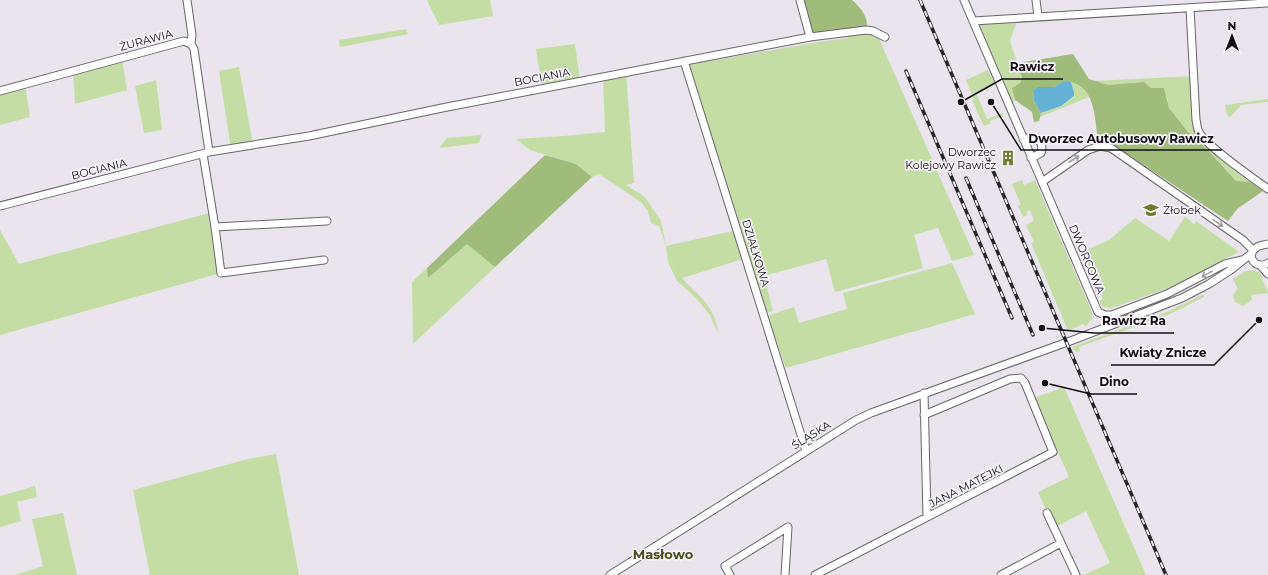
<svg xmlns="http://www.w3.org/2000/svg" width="1268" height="575" font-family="Montserrat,sans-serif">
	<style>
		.green { fill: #c4dda5 }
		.forest { fill: #a0bc7b }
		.water { fill: #65b1d6 }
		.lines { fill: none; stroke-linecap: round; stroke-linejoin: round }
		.minor-casing { stroke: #69646c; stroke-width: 9 }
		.minor { stroke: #fff; stroke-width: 7 }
		.rail-casing { stroke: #262528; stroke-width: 3.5 }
		.rail { stroke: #f7f1fa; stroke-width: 2; stroke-dasharray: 6; stroke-linecap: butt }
		.oneway { stroke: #9f9fa0 }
		.labels { text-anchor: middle; stroke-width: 3.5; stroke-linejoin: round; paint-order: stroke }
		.street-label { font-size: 11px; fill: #100f12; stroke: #f7f1fa }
		.poi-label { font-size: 11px; fill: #100f12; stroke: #f7f1fa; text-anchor: end }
		.quarter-label { font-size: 13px; font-weight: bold; fill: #445017; stroke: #f7f1fa }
		.leader { fill: none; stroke: #100f12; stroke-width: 1.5 }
		.callout-dot { fill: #100f12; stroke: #f7f1fa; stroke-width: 1.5 }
		.callout-label { font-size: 12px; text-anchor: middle; font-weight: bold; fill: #100f12; stroke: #f7f1fa; stroke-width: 3.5; stroke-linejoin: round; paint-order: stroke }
	</style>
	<rect width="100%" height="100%" fill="#eae4ed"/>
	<path class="green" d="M427,0H490L493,16L439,25Z
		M1018,18L1010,41L1022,77L1020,83L1012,88L1015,100L1012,105L980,25L983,20Z
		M406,29L408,34L340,47L339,40Z
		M866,30L877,34L974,255L952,261L938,228L914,235L923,268L835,292L826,259L764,276L773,311L764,314L746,258L682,278C698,296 715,305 718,333L710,315L695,297L677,281L668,262L666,246L659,226L651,223L648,211L641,202L599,174L592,177L576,164L530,150L516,139L564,136L605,132L603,76L626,72L634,183L626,185L645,197L661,221L666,246L737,230L684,61L690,60L693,64L819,42L848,38L847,33Z
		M575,44L580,81L542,88L536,49Z
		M122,58L127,90L75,104L73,71Z
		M239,67L253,145L231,149L219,71Z
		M988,70L995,85L976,93L987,119L1003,113L1004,115L990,121L991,123L984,126L972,100L974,99L966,80Z
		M1194,76L1196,120L1205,139L1267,188L1263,191L1250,182L1236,181L1207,149L1188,132L1169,108L1167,97L1151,88L1144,82L1108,85L1094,81Z
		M156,80L162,130L144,133L135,86Z
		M1071,82C1081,82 1085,89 1089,97L1040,117L1041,113L1061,106L1074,97L1073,88Z
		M25,84L30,117L0,125V91Z
		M1268,99V102L1241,105L1230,117L1227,115L1225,105Z
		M481,135L479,143L439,148L447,138Z
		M1022,180L1024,185L1035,180L1092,312V319L1086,326L1083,324L1068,331L1031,243L1034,242L1026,225L1034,221L1030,210L1026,212L1027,215L1023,217L1018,206L1021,205L1012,184Z
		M213,212L221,273L0,335V230L19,264Z
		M1185,217L1194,224L1196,221L1239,252L1169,288L1112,308L1103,307L1099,301L1103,299L1082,252L1109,240L1135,218L1169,241Z
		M467,243L495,267L413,344L412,282L427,268L429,277Z
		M952,263L975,314L786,368L767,316L794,307L799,323L847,309L843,293Z
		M1253,270L1260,273L1268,293L1251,295L1252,300L1243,306L1235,302L1233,295L1238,289L1233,279L1246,271Z
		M1204,294V297L1170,314L1079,347L1080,351L1076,352L1072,347L1167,312Z
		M1064,387L1146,575H1084L1110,563L1086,511L1054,528L1038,492L1069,477L1034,398Z
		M276,454L299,575H150L133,490L248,459Z
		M35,486L37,497L17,502L21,521L0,527V496Z
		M63,513L77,575H15L43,566L32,519Z"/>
	<path class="forest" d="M801,0H852C860,7 870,18 866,30L810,37Z
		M1073,54L1089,79L1108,85L1144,82L1151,88H1164L1169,108L1188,132L1207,149L1236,181L1250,182L1263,191L1237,209L1228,221L1097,134C1095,112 1092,80 1064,82C1060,82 1057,86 1053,87C1047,87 1042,87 1037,87L1033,92L1034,101L1041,113L1039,121L1034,122L1032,112L1015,100L1012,88L1020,83L1022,77L1017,63Z
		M545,155L576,164L592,177L495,267L467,244L428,278L427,268Z"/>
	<path class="water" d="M1062,82H1071L1074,92V96L1061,106L1041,113L1034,101L1033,91L1037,87H1054Z"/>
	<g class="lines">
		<g class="minor-casing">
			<path id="minor" d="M187,0L192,35L191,44
				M800,0L810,37
				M964,0L1098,312L1105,315H1112L1167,294L1225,264L1242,260
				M1036,0L1038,16
				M1190,8L1196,120C1197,123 1197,127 1198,130C1204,145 1253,178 1268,189
				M973,21L1267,3
				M684,61L806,451
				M0,91L184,41L191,44L194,49L209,152
				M1023,139C1034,136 1045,139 1041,153L1031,158
				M203,154L215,227L327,221
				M1042,182L1088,150L1100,146L1111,148L1243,240L1253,250
				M0,206L209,152L309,136L442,108L810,37L866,30L873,31L885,37
				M215,227L221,273L324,260
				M1268,244C1264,245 1259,245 1256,248C1245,254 1255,271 1268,263
				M1260,265L1268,274
				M924,393L927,517
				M1047,513L1076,575
				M610,575L856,420L871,413L1073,340L1182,298L1209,284L1232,269L1252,253
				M730,575L725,566L788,527L785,575
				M815,575L1053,452L1025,383L1021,378L1010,379L924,415
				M1001,575L1061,543"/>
		</g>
		<use href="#minor" class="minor"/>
		<g class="rail-casing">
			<path id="rail" d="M920,0L1166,575
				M906,71L1012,318
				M966,178L1033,335"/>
		</g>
		<use href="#rail" class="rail"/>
	</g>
	<defs><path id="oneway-shaft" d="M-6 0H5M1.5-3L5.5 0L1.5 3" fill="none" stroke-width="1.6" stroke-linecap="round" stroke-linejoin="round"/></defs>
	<g class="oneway">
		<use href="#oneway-shaft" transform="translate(1074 159) rotate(-33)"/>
		<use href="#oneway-shaft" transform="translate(1218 223) rotate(35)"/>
		<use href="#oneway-shaft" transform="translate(1207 274) rotate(151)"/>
	</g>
	<defs>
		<g id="building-bare" transform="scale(1.2)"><path d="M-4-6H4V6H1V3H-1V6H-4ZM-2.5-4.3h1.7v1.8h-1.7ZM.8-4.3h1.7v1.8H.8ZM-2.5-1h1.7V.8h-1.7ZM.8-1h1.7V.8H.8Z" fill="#6b7c2b" stroke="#f7f1fa" stroke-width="2.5" paint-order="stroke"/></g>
		<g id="school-bare" transform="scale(1.2)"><path d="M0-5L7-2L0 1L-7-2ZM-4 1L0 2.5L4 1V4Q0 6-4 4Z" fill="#6b7c2b" stroke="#f7f1fa" stroke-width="2.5" paint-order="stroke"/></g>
	</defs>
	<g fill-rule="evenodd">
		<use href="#building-bare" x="1008" y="158"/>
		<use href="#school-bare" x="1151" y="210"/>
	</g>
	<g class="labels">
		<g class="street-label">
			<text transform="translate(146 40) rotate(-15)" y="4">ŻURAWIA</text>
			<text transform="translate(542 77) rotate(-11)" y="4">BOCIANIA</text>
			<text transform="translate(99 169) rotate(-14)" y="4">BOCIANIA</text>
			<text transform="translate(756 253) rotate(73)" y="4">DZIAŁKOWA</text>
			<text transform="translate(1087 259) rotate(67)" y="4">DWORCOWA</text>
			<text transform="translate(811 435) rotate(-32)" y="4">ŚLĄSKA</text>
			<text transform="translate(966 486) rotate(-27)" y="4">JANA MATEJKI</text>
		</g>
		<g class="poi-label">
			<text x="996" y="156">Dworzec<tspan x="996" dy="13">Kolejowy Rawicz</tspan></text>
			<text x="1163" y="214" text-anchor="start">Żłobek</text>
		</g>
		<g class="quarter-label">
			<text x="663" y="559">Masłowo</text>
		</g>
	</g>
	<path class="leader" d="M961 102L1002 79H1063M991 102L1021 150H1222M1042 328L1094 333H1174M1259 320L1214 365H1111M1045 383L1091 394H1137"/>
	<g class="callout-dot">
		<circle cx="961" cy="102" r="4"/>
		<circle cx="991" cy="102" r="4"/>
		<circle cx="1042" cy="328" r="4"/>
		<circle cx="1259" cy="320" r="4"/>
		<circle cx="1045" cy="383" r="4"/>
	</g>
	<g class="callout-label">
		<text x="1032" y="71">Rawicz</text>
		<text x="1121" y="143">Dworzec Autobusowy Rawicz</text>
		<text x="1134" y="325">Rawicz Ra</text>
		<text x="1163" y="357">Kwiaty Znicze</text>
		<text x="1114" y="386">Dino</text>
	</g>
	<g transform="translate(1232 36)" stroke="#f7f1fa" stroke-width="3" paint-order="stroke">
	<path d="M0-3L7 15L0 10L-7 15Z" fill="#100f12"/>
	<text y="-6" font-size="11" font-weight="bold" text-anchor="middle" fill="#100f12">N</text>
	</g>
</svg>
